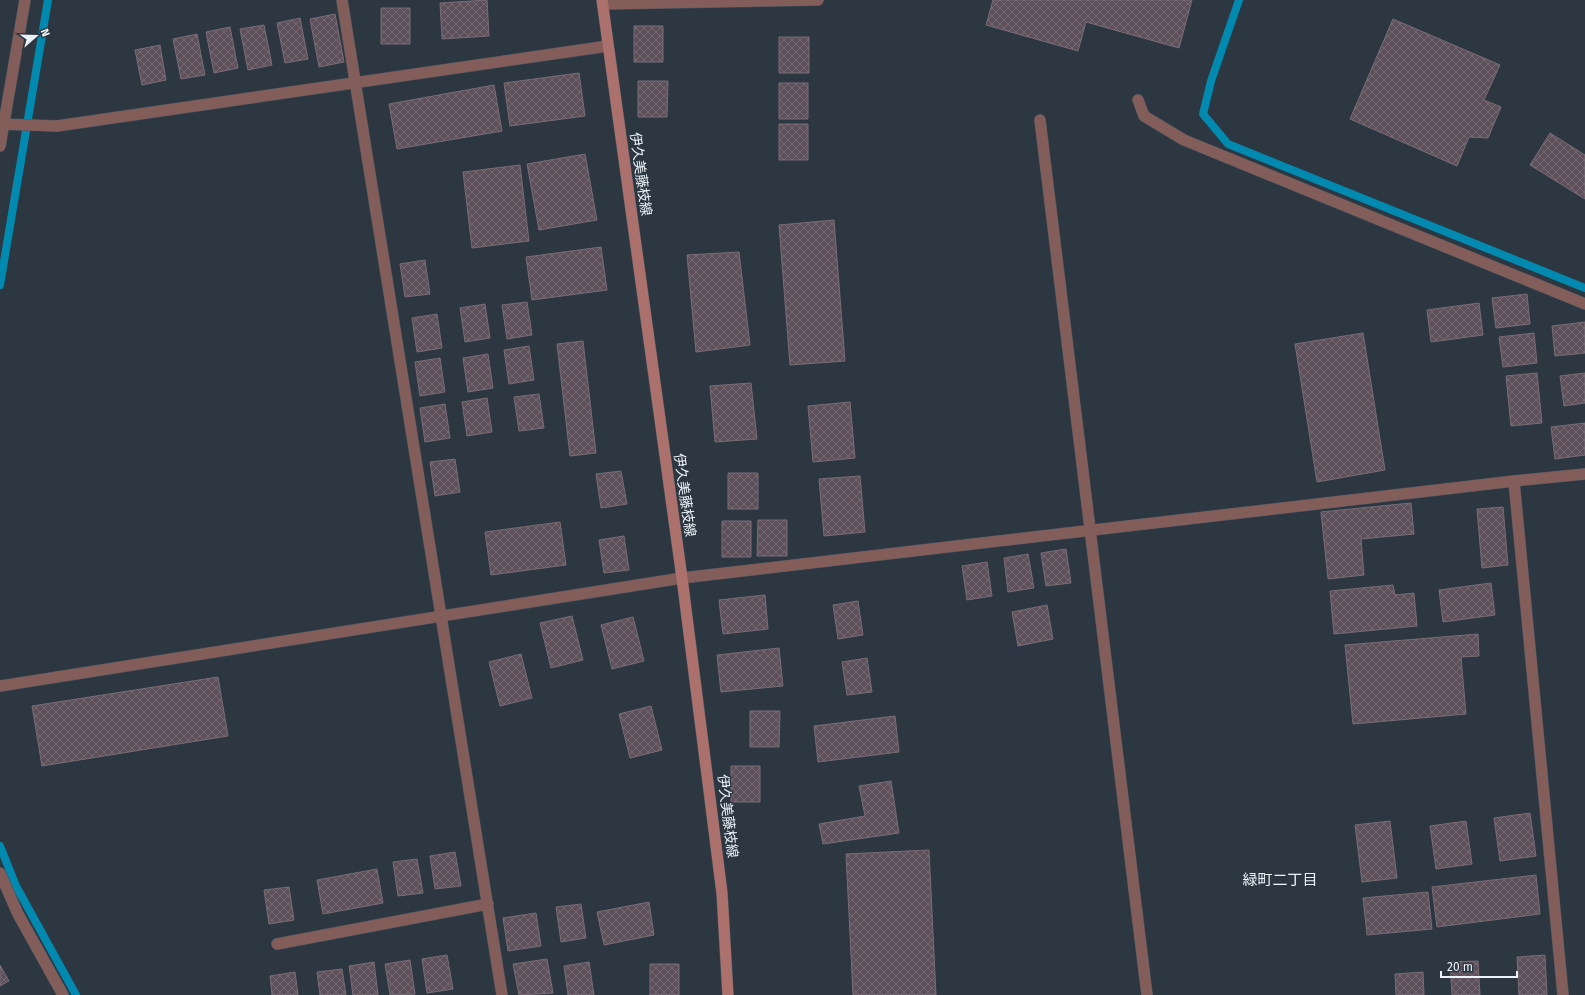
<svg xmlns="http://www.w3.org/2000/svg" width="1585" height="995" font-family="'Fira Sans','Noto Sans JP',sans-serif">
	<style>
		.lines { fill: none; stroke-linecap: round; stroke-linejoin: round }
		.stream { stroke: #0289b0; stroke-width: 8 }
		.building { fill: url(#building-cross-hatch); stroke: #7a6c76 }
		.minor-casing { stroke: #4b555f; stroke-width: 12 }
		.secondary-casing { stroke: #4b555f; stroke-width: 12 }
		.minor { stroke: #835d5a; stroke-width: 11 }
		.secondary { stroke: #ad716d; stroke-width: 11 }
		.labels { text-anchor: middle; stroke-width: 3; stroke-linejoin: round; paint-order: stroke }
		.street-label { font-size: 14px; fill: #ebf2f9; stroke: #2c3742 }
		.neighbourhood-label { font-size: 15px; fill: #ebf2f9; stroke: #2c3742 }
	</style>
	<defs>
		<pattern id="building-cross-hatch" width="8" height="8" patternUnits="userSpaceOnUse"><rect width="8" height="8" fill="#5e505a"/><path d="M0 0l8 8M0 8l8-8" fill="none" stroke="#756a72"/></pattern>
	</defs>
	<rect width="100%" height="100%" fill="#2c3742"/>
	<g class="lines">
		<path class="stream" d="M1239,0L1211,81L1203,114L1228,144L1585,288
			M0,285L48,0
			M0,846L16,886L76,995"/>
	</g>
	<path class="building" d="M487,0L489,36L442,39L440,3Z
		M993,0H1192L1179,48L1086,22L1078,51L986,25Z
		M381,8H410V44H381Z
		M335,14L344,62L319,67L310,19Z
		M300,18L308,59L285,63L277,23Z
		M1393,19L1500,65L1484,100L1501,107L1488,138L1469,137L1457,166L1350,119Z
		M264,25L272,65L248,70L240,29Z
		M634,26H663V62H634Z
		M230,27L238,68L214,73L206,32Z
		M197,34L205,75L181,79L173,39Z
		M779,37H809V73H779Z
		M160,45L166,80L142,85L135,50Z
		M579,73L585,116L510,126L504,83Z
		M638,81H668L667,117H638Z
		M779,83H808V119H779Z
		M494,85L502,131L397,149L389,104Z
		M779,124H808V160H779Z
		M1550,133L1585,155V199L1530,165Z
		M585,154L597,220L539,230L527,164Z
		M520,165L529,241L472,248L463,172Z
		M834,220L845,361L790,365L779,225Z
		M601,247L607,290L532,300L526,257Z
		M739,252L750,345L696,352L687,255Z
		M425,260L430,294L405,297L400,264Z
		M1527,294L1530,324L1496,328L1492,298Z
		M527,302L532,335L507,339L502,305Z
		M1479,303L1483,335L1431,342L1427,310Z
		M485,304L490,338L465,342L460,308Z
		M437,314L442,348L417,352L412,318Z
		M1585,322V353L1555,356L1552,326Z
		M1363,333L1385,470L1317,482L1295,344Z
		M1534,333L1537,363L1503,367L1499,337Z
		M583,341L596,453L570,456L557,344Z
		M529,346L534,380L509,384L504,350Z
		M488,354L493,388L468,392L463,358Z
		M440,358L445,392L420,396L415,362Z
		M1537,373L1542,423L1511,426L1506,376Z
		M1585,373V403L1564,406L1560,376Z
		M751,383L757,439L715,442L710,386Z
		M539,394L544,428L519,431L514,397Z
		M487,398L492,432L467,436L462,402Z
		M850,402L855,458L813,462L808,406Z
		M445,404L450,438L425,442L420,408Z
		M1585,423V455L1555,459L1551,427Z
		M455,459L460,492L435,496L430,462Z
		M621,471L627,504L601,508L596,474Z
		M728,473H758V509H728Z
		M860,476L865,532L824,536L819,479Z
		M1411,503L1414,534L1361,539L1364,575L1328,579L1321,512Z
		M1503,507L1508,565L1482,568L1477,509Z
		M758,520H787V556H757Z
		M722,521H751V557H722Z
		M560,522L566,565L491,575L485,532Z
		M624,536L629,570L604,573L599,540Z
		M1066,549L1071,583L1046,586L1041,553Z
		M1028,554L1034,588L1008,592L1004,558Z
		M987,562L992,596L967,600L962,566Z
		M1491,583L1495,615L1443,622L1439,590Z
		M1393,585L1395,595L1414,593L1417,626L1334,634L1330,591Z
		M765,595L768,629L723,634L719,600Z
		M858,601L863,635L838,639L833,605Z
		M1047,605L1053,639L1018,646L1012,612Z
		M572,616L583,660L551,668L540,623Z
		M633,617L644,661L612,669L601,625Z
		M1478,634L1479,656L1461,657L1466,714L1353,724L1345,645Z
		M779,648L783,686L721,692L717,655Z
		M521,654L532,698L500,706L489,662Z
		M867,658L872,692L847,695L842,662Z
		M218,677L228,736L42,766L32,706Z
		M651,706L662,750L630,758L619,714Z
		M750,711H780L779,747H750Z
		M895,716L899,752L818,762L814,726Z
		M731,766H760V802H731Z
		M891,781L899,833L823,844L819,824L865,816L859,786Z
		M1530,813L1536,856L1500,861L1494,818Z
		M1390,821L1397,878L1362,882L1355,825Z
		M1466,821L1472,864L1436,869L1430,826Z
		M929,850L936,995H853L846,854Z
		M455,852L461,886L435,889L430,856Z
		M417,859L423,893L398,896L393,862Z
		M377,869L383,903L323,914L317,880Z
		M1536,875L1540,914L1437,927L1432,887Z
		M289,887L294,920L269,924L264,890Z
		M1428,892L1432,929L1367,935L1363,898Z
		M649,902L654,935L604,945L597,912Z
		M581,904L586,938L561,942L556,907Z
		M536,913L541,946L508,951L503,918Z
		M447,955L453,989L427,993L422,959Z
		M1545,955L1547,995H1519L1517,957Z
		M547,959L553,993L519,995L513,964Z
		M410,960L415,994L390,995L385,964Z
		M1478,961L1480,995H1452L1450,962Z
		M374,962L378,995H353L349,966Z
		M589,962L594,995H568L564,966Z
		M650,964H679V995H650Z
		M0,965L9,981L0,986Z
		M342,969L346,995H320L317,972Z
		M295,972L298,995H272L270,976Z
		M1423,972L1424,995H1396L1395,974Z"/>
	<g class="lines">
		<g class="minor-casing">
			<path id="minor" d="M342,0L502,995
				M603,4L818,0
				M1138,100L1144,116L1184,140L1585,304
				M1040,120L1147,995
				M0,124L57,126L608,46
				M0,146L25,0
				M1514,481L1563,995
				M0,686L682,578L1514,481L1585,474
				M0,873L18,914L63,995
				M277,944L488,904"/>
		</g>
		<g class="secondary-casing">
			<path id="secondary" d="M602,0L682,578L722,893L728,995"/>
		</g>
		<use href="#minor" class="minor"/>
		<use href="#secondary" class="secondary"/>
	</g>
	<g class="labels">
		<g class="street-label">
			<text transform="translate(641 174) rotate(82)" y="5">伊久美藤枝線</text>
			<text transform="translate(685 495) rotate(82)" y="5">伊久美藤枝線</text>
			<text transform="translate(728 816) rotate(83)" y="5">伊久美藤枝線</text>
		</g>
		<g class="neighbourhood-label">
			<text x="1280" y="885">緑町二丁目</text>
		</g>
	</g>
	<g transform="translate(36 36) rotate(70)" stroke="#2c3742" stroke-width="3" paint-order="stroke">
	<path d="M0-3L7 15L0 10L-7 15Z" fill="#ebf2f9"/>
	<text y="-6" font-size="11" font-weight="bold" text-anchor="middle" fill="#ebf2f9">N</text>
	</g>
	<path d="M1441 971v6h76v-6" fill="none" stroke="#ebf2f9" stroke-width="2"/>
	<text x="1447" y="971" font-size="12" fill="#ebf2f9" stroke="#2c3742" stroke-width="3" paint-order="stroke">20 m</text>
</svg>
